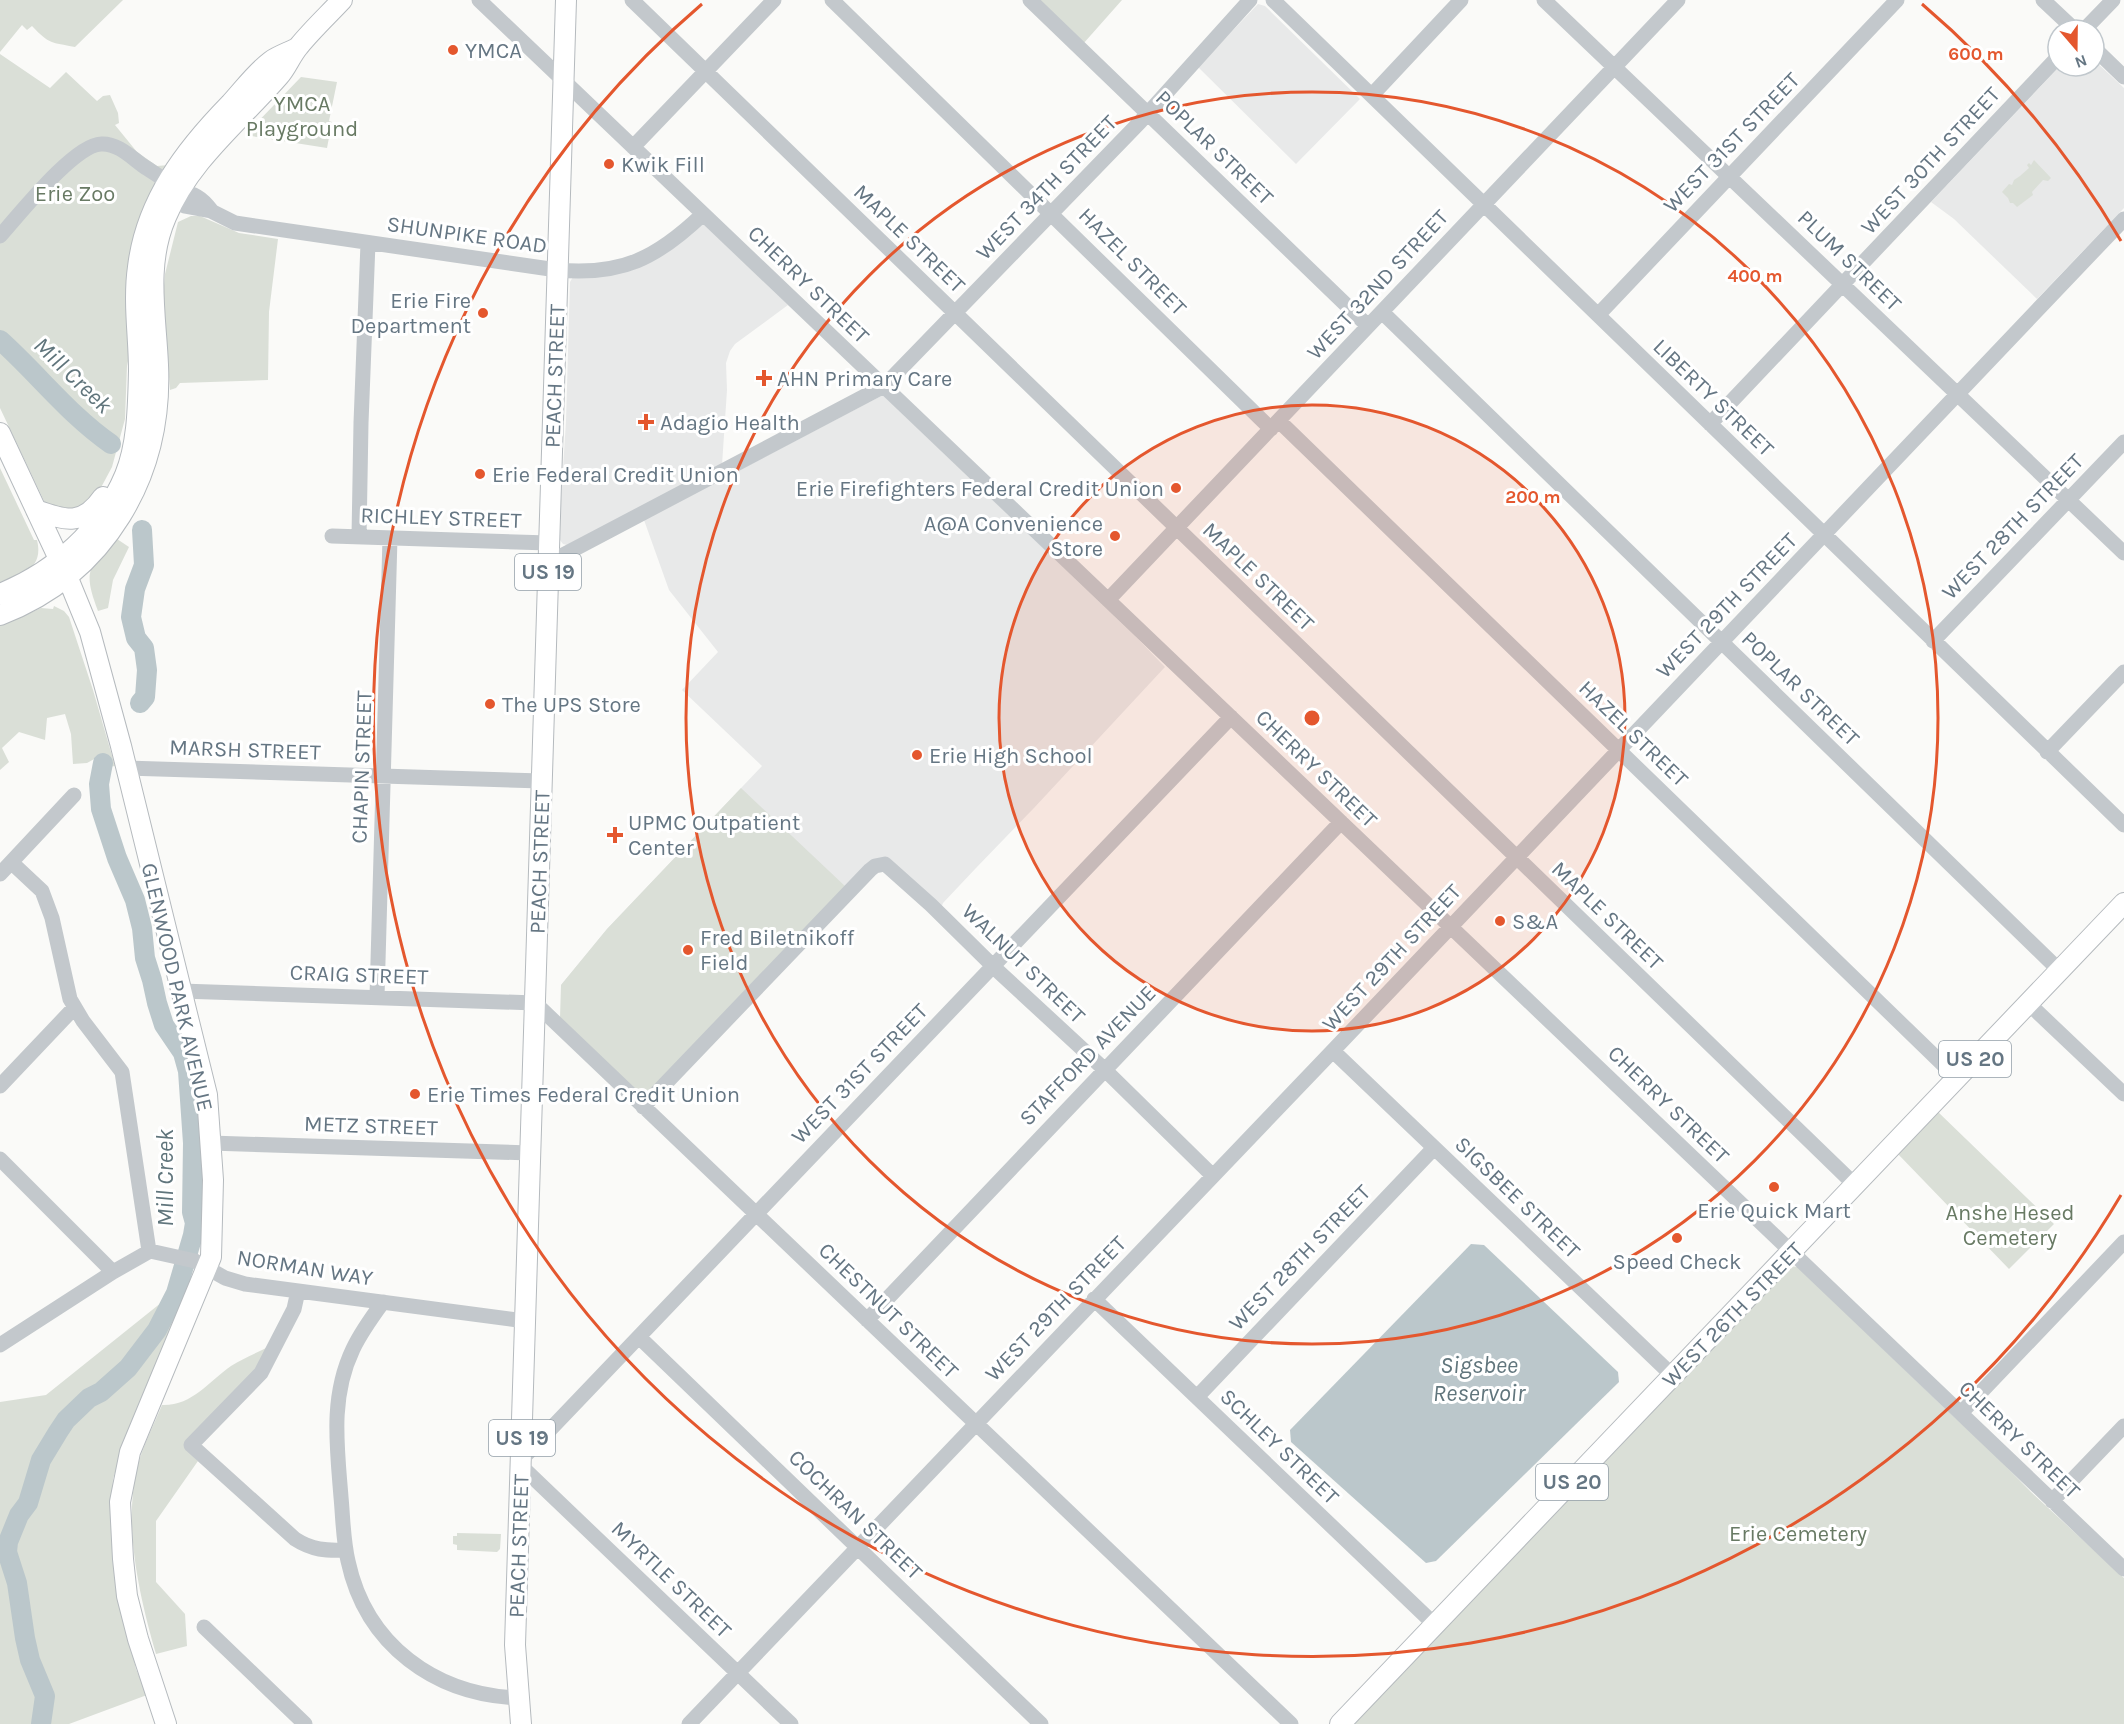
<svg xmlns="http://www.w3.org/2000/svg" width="2124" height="1724" font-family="Karla,sans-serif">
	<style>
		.built { fill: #e8e9e9 }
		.green { fill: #dadfd7 }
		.water { fill: #bbc7cb }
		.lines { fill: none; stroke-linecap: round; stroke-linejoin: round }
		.river { stroke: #bbc7cb; stroke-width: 20 }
		.major-casing { stroke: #b5babe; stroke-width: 22 }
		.minor { stroke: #c3c8cc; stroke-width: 15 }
		.major { stroke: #fff; stroke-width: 20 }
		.ring { fill: none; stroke: #e4572e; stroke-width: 3 }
		.poi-dot { fill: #e4572e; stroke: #fff; stroke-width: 2 }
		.labels { text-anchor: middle; stroke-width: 6; stroke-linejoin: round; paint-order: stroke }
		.shield { fill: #fff; stroke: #939fa8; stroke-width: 1.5 }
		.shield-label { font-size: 21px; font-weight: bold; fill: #657683 }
		.poi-label { font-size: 22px; fill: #657683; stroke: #fff; text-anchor: start }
		.park-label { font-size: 22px; fill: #687a64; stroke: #fff }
		.street-label { font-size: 22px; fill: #657683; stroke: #fff }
		.water-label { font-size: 24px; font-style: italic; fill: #60757c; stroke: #fff }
		.centre { fill: #e4572e; stroke: #fff; stroke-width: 3 }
		.ring-label { font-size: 18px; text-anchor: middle; font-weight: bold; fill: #e4572e; stroke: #fff; stroke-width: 6; stroke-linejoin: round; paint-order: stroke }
	</style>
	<rect width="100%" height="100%" fill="#fafaf8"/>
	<path class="built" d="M1258,4L1265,6L1360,99L1296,164L1198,67Z
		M2094,60L2124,88V208L2037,299L1954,219L1931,202L2060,66H2094Z
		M703,223L788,305L735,344L730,351L726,363L727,390L722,465L567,545L563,544L560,540L561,500L566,421L570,282L573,277L613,275Z
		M883,395L1138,639L1165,667L1034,808L976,868L943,903L941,908L892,863L846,887L561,985L607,929L762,766L682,690L718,652L669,590L644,520Z"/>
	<path class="green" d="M0,0H123L75,47C51,42 50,45 32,26L27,30L22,25L0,52Z
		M1038,0H1122L1083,44Z
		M0,54L50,88L66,72L97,101L103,96L110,95L118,113L119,123L115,125L137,152L157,166L169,165L127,366L125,419L112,467L97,495L74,514L45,503L0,408Z
		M301,77L337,82L329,121L332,122L327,148L245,135Z
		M2034,160L2051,178L2048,181L2043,180L2032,192L2033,195L2017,207L2013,203H2010L2008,198L2002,192L2009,184L2012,185L2014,180L2020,176L2029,168L2027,165L2029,163L2031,165Z
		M191,216H200L239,233L278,239L269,312L268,380L180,383L176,388L170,390L163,297L165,274L178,222Z
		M0,468L34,540H37C44,569 22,574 0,587Z
		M114,537L129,547L113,580L108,608L98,611C83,571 88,569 114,537Z
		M54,606L64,611L69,617L93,690L115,766L109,767L96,758L87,763L73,764L71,734L65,714L47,718L45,740L19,732L2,748L9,762L0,770V626L41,608L53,609Z
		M741,788L846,887L646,1096H642L560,1018L561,985L607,929Z
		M1937,1111L2054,1224L2009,1269L1897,1153Z
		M1789,1266L1798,1267L1954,1417L1986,1446L2031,1492L2124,1578V1724H1350Z
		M197,1274L128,1430L113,1479L111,1524L113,1566L136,1669L147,1695L69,1724H0V1402L46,1395Z
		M270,1346L260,1369L184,1447L198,1461L156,1521V1582L185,1614L187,1646L156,1654C140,1598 123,1527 137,1469C142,1447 154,1425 162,1405C192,1406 208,1382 231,1366C243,1358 257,1353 270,1346Z
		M457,1533L501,1534L500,1549L497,1552L457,1550V1545L453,1544V1536H457Z"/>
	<path class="water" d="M1471,1244L1484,1245L1618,1372L1619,1382L1436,1561L1426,1563L1291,1442L1290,1430Z"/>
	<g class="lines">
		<path class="river" d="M0,340C38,374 69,415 111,444
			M140,703L145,697L147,670L144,648L136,638L131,617L135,589L144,565L142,530
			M41,1724L45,1696L30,1660L25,1638L17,1583L7,1552L8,1542L19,1515L28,1503L41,1460L58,1432L66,1420L89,1398L101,1392L128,1368L157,1330L176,1293L193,1235L195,1223L192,1212L193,1143L188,1071L183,1053L164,1025L157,1003L152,980L145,958L142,928L135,900L117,858L101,809L99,784L103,763"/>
		<g class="major-casing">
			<path id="major" d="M0,433L67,576L90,632L121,746L207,1095L213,1180L211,1257L130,1452L120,1502L123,1559L127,1596L138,1639L166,1724
				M36,510C66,521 83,526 103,497
				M0,594C55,572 102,530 125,475C138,443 138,405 139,371C139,337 133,302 138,267C146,201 185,150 230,104C243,90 256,72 271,61C278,56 287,53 295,49
				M0,615C106,574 163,475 158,365C156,315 145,265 166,217C189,161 240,121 279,76C287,67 291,55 299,46C312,30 328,15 342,0
				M521,1724L515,1645L566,0
				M1340,1724L2124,903"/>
		</g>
		<path class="minor" d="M479,0L2124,1569
			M632,0L1855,1185
			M832,0L1271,429
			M1030,0L1368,326
			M1273,0L2124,825
			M1544,0L2124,553
			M2043,0L2075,30
			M2084,30L2113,0
			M2094,48L2124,77
			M1372,95L1461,0
			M633,147L774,0
			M179,193C193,191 203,199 211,210
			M0,236C19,215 74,145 101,144C117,143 130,156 142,165C152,172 172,183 179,193C181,196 182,202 184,206L211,211L235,223L557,270C622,276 657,258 703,214
			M1382,312L2059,970
			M1598,315L1897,0
			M1279,421L1957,1078
			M1710,424L2058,57
			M332,536L549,543
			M359,537L361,423L368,243
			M548,563L884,386L1140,122L1250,0
			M1108,600L1678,0
			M1933,641L2124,442
			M2047,752L2124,672
			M126,768L542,781
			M11,862L42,891L52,918L70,999L83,1021L122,1072L149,1251
			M0,874L74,795
			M181,991L535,1003L1291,1724
			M377,997L390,538
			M2028,1003L2124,1094
			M1333,1051L1673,1376
			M0,1086L74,1008
			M643,1107L870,870L875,866L885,864L931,905L999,972L1104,1069L1213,1176
			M210,1143L530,1153
			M0,1159L113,1272
			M298,1291L294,1309L261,1373L191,1445L295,1539C312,1550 326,1551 346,1550
			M1094,1299L1435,1625
			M383,1302C372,1317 361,1332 353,1349C330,1397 337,1446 341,1497C343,1518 343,1540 348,1561C366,1645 435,1695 519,1698
			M867,1320L1341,822
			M639,1337L1041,1724
			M0,1345L113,1272L150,1251L195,1261L225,1278L245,1284L525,1321
			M1197,1397L1434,1148
			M1961,1413L2124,1242
			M521,1460L1231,717
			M521,1466L791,1724
			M2052,1501L2124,1426
			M204,1627L305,1724
			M689,1724L1324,1060L2124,219"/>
		<use href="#major" class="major"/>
	</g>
	<circle cx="1312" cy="718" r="313" fill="#e4572e" fill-opacity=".12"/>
	<g class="ring">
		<circle cx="1312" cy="718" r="313"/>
		<circle cx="1312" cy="718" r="626"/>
		<path d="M2121 1195A939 939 0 1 1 702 4M1922 4A939 939 0 0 1 2121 241"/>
	</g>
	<g class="poi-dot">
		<circle cx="453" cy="50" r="6"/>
		<circle cx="609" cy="164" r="6"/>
		<circle cx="483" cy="313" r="6"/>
		<path d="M761 369h6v6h6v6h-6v6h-6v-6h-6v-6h6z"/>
		<path d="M643 413h6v6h6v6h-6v6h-6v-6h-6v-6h6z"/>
		<circle cx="480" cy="474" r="6"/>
		<circle cx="1176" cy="488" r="6"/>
		<circle cx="1115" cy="536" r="6"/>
		<circle cx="490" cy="704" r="6"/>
		<circle cx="917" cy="755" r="6"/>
		<path d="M612 826h6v6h6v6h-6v6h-6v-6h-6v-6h6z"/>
		<circle cx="1500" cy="921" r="6"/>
		<circle cx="688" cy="950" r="6"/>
		<circle cx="415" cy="1094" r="6"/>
		<circle cx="1774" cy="1187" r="6"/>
		<circle cx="1677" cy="1238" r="6"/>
	</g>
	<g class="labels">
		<g class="shield">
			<rect x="515" y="554" width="66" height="36" rx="4.5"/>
			<rect x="1939" y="1041" width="72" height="36" rx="4.5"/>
			<rect x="489" y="1420" width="66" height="36" rx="4.5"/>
			<rect x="1536" y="1464" width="72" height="36" rx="4.5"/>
		</g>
		<g class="shield-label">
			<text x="548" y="579">US 19</text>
			<text x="1975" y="1066">US 20</text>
			<text x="522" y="1445">US 19</text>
			<text x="1572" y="1489">US 20</text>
		</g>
		<g class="poi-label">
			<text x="465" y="58">YMCA</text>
			<text x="621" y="172">Kwik Fill</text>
			<text x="471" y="308" text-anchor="end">Erie Fire<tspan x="471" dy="25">Department</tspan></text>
			<text x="777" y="386">AHN Primary Care</text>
			<text x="660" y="430">Adagio Health</text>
			<text x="492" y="482">Erie Federal Credit Union</text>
			<text x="1164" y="496" text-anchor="end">Erie Firefighters Federal Credit Union</text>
			<text x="1103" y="531" text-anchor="end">A@A Convenience<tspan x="1103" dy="25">Store</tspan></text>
			<text x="502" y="712">The UPS Store</text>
			<text x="929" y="763">Erie High School</text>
			<text x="628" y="830">UPMC Outpatient<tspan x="628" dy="25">Center</tspan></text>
			<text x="1512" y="929">S&amp;A</text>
			<text x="700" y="945">Fred Biletnikoff<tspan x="700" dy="25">Field</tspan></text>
			<text x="427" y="1102">Erie Times Federal Credit Union</text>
			<text x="1774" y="1218" text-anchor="middle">Erie Quick Mart</text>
			<text x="1677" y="1269" text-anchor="middle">Speed Check</text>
		</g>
		<g class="park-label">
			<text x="302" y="111">YMCA<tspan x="302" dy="25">Playground</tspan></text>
			<text x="75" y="201">Erie Zoo</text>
			<text x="2010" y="1220">Anshe Hesed<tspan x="2010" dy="25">Cemetery</tspan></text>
			<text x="1798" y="1541">Erie Cemetery</text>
		</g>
		<g class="street-label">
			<text transform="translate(1731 142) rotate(-46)" y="8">WEST 31ST STREET</text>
			<text transform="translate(1215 147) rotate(44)" y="8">POPLAR STREET</text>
			<text transform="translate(1930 160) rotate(-47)" y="8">WEST 30TH STREET</text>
			<text transform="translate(1046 187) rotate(-46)" y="8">WEST 34TH STREET</text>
			<text transform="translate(467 234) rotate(8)" y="8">SHUNPIKE ROAD</text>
			<text transform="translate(910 238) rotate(44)" y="8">MAPLE STREET</text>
			<text transform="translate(1850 260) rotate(44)" y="8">PLUM STREET</text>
			<text transform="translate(1133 261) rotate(45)" y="8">HAZEL STREET</text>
			<text transform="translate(809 284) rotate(44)" y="8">CHERRY STREET</text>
			<text transform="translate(1377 284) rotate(-47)" y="8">WEST 32ND STREET</text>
			<text transform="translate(554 376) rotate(-88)" y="8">PEACH STREET</text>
			<text transform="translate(1714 397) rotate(44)" y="8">LIBERTY STREET</text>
			<text transform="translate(441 517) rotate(2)" y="8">RICHLEY STREET</text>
			<text transform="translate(2012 526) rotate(-46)" y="8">WEST 28TH STREET</text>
			<text transform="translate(1259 576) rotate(44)" y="8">MAPLE STREET</text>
			<text transform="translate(1726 605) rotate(-46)" y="8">WEST 29TH STREET</text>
			<text transform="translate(1801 688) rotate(44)" y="8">POPLAR STREET</text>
			<text transform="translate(1634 733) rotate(44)" y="8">HAZEL STREET</text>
			<text transform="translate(245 749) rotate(2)" y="8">MARSH STREET</text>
			<text transform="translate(361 767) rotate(-88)" y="8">CHAPIN STREET</text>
			<text transform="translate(1317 768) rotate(44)" y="8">CHERRY STREET</text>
			<text transform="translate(539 862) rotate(-88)" y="8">PEACH STREET</text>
			<text transform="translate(1608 915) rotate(44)" y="8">MAPLE STREET</text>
			<text transform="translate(1391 957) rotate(-47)" y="8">WEST 29TH STREET</text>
			<text transform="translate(1024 963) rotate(44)" y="8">WALNUT STREET</text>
			<text transform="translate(359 974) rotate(2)" y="8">CRAIG STREET</text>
			<text transform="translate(178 987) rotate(77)" y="8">GLENWOOD PARK AVENUE</text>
			<text transform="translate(1087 1055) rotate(-46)" y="8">STAFFORD AVENUE</text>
			<text transform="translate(859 1073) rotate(-46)" y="8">WEST 31ST STREET</text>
			<text transform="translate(1669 1104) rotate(44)" y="8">CHERRY STREET</text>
			<text transform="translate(371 1125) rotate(2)" y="8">METZ STREET</text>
			<text transform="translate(1518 1197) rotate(44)" y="8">SIGSBEE STREET</text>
			<text transform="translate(1299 1257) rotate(-46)" y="8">WEST 28TH STREET</text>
			<text transform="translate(305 1267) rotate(9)" y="8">NORMAN WAY</text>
			<text transform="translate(1055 1308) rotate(-46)" y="8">WEST 29TH STREET</text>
			<text transform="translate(889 1310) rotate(44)" y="8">CHESTNUT STREET</text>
			<text transform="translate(1732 1314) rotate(-46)" y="8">WEST 26TH STREET</text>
			<text transform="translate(2020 1439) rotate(44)" y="8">CHERRY STREET</text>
			<text transform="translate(1280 1446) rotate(44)" y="8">SCHLEY STREET</text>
			<text transform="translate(856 1514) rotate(44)" y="8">COCHRAN STREET</text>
			<text transform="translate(518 1546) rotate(-88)" y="8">PEACH STREET</text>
			<text transform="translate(672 1579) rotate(44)" y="8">MYRTLE STREET</text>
		</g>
		<g class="water-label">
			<text transform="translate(73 375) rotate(44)" y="8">Mill Creek</text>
			<text transform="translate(165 1178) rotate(-90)" y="8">Mill Creek</text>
			<text x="1479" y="1373">Sigsbee<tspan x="1479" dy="28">Reservoir</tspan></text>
		</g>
	</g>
	<circle cx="1312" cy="718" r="9" class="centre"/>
	<g class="ring-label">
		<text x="1976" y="60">600 m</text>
		<text x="1755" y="282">400 m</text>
		<text x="1533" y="503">200 m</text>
	</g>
	<g transform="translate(2076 48) rotate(160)"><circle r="28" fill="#ffffff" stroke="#c1c8cd" stroke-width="1.5"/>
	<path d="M0-4.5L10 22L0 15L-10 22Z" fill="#e4572e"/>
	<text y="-9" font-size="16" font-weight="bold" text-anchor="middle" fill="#657683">N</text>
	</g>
</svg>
